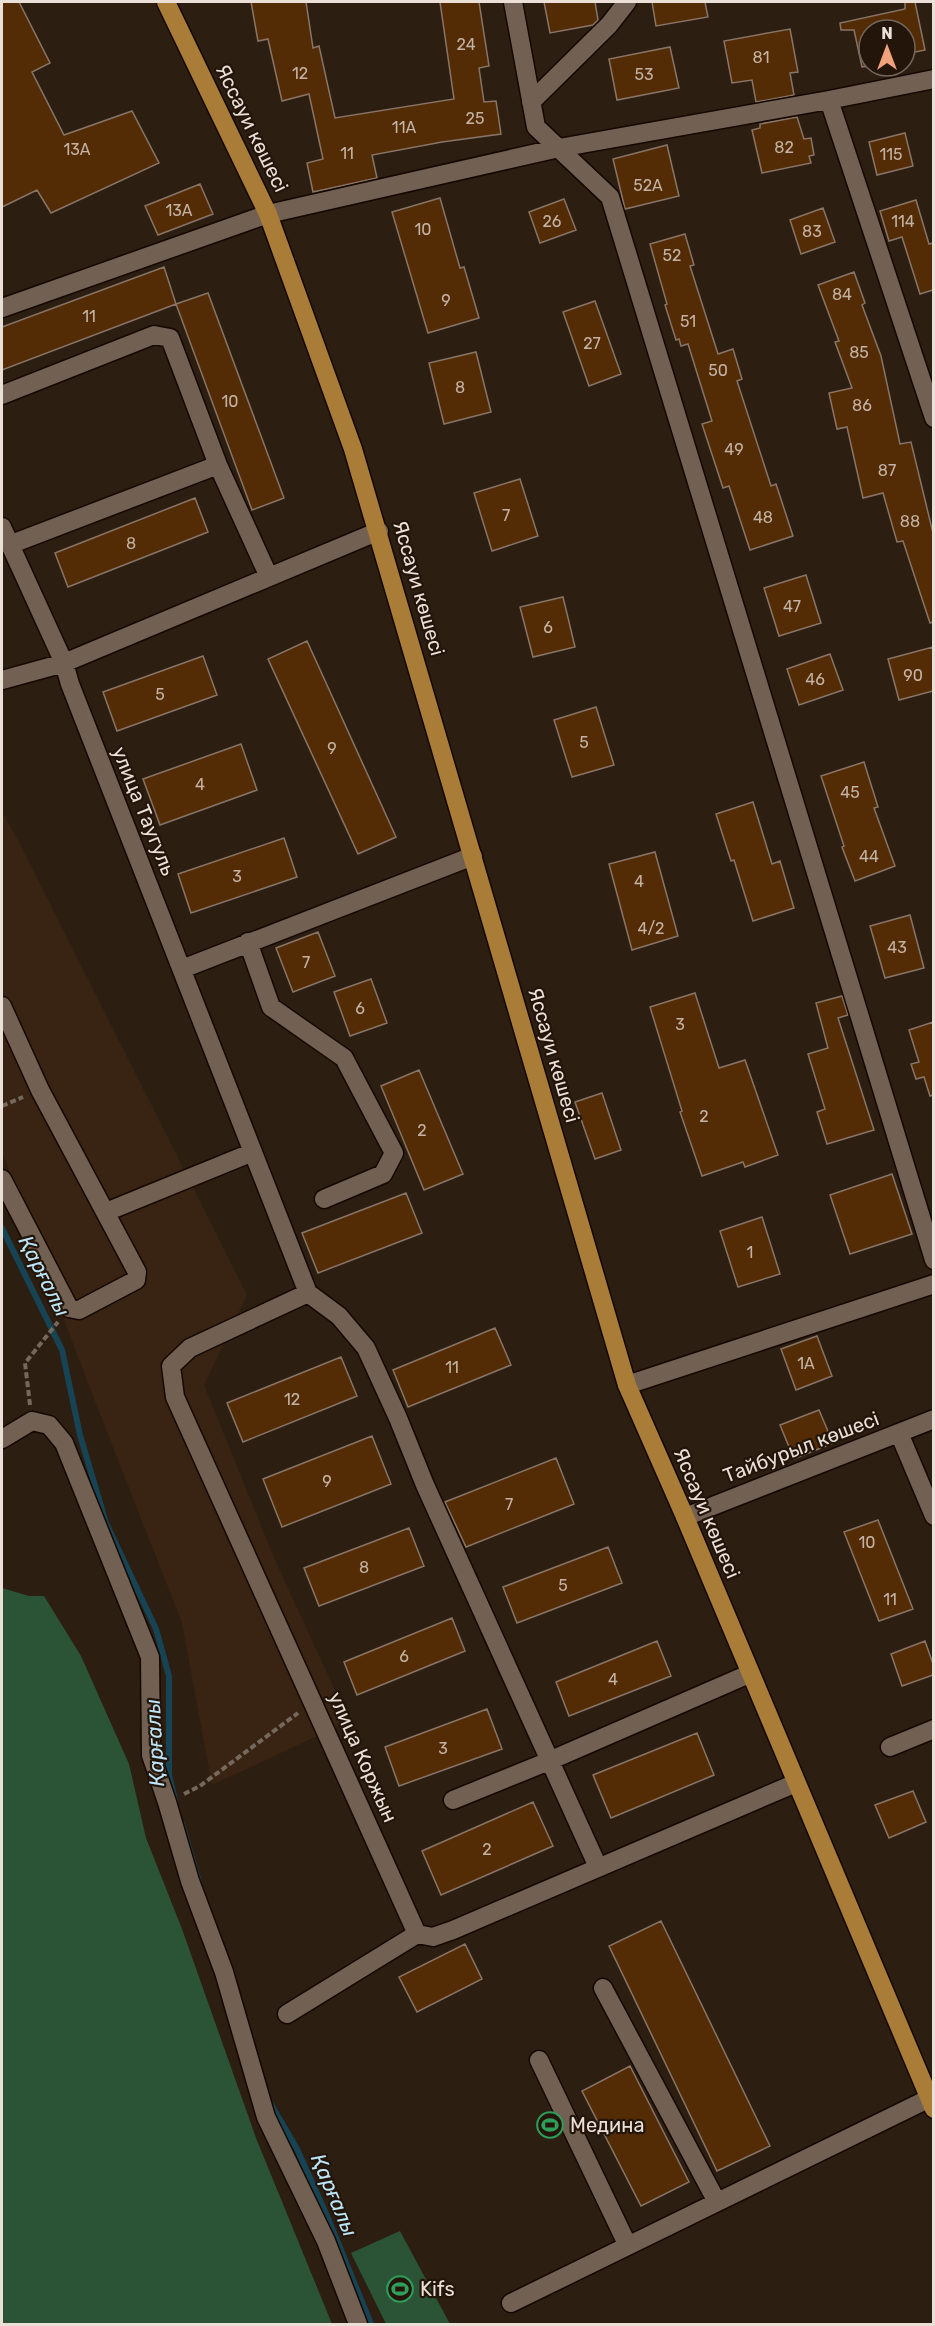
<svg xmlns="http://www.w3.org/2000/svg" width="935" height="2326" font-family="Rubik,sans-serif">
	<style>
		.built { fill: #392413 }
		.green { fill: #2b5336 }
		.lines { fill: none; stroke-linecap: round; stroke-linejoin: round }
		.stream { stroke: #174454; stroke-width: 6 }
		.building { fill: #532c06; stroke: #887567; stroke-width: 1.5 }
		.minor-casing { stroke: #150801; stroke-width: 21 }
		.major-casing { stroke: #150801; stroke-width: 21 }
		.path { stroke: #75685d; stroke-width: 4; stroke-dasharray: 6 3; stroke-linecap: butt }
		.minor { stroke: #726052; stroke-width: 18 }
		.major { stroke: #a97c38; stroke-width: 18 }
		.labels { text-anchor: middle; stroke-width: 4.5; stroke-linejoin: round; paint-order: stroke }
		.number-label { font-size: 16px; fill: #c4b3a4 }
		.street-label { font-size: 20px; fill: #eae0d8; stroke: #231509 }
		.poi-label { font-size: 20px; fill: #eae0d8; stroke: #231509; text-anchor: start }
		.water-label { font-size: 21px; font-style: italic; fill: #bce5f7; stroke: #231509 }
	</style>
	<rect width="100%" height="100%" fill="#2d1e12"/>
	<path class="built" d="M2,812L18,840L247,1295L204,1385L275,1560L349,1721L212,1785L182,1623L82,1368L2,1152Z"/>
	<path class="green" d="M2,1588L29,1596H44L81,1656L129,1764L146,1838L182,1929L256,2138L332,2324H2Z
		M400,2231L450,2324H386L351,2253Z"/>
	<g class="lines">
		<path class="stream" d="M2,1228L62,1350L80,1435L106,1523L156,1629L169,1676V1775L175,1800
			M182,1824L200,1886
			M269,2101L297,2149L327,2216L371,2324"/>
	</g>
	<path class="building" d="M2,2H19L50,63L32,72L64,135L132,111L159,163L51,213L37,190L2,207Z
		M251,2H306L313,48L319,46L335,118L454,99L440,2H479L489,66L479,68L484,102L496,101L501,134L442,142L372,155L377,178L313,192L307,163L323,159L309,94L282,101L268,39L258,41Z
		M544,2H595L598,20L593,25L550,33Z
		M652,2H705L708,17L656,26Z
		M905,2H915L925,50L905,54V30H869V66L862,67L854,30H841L840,23L905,9Z
		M790,29L798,72L790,73L794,95L756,102L752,80L732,83L724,41Z
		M670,47L679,88L617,100L609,59Z
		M797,117L804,139L811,138L814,155L809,156L811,163L762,173L752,130L760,128V124Z
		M905,133L913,166L877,175L869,142Z
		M667,145L679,196L625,209L613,159Z
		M200,184L213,214L158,235L145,206Z
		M440,198L460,268L464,267L479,318L428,333L392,212Z
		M564,199L576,230L540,243L529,212Z
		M916,200L929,244L933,243V290L920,294L902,237L889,241L880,211Z
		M823,208L835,242L801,254L790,220Z
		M685,234L694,265L690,266L718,354L733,349L742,379L737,381L771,486L776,484L793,536L750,550L729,486L723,488L702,424L712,421L688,344L681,346L679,339L676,340L665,305L667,304L650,244Z
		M164,267L176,304L2,370V327Z
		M854,272L865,303L862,305L881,356L900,444L911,442L933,533V622L930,623L903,541L897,542L883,493L863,498L847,427L837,429L829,393L852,388L835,342L839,341L818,285Z
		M208,293L284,498L252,510L176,304Z
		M595,301L621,374L589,386L563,312Z
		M476,352L491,412L444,424L429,363Z
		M520,479L538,536L492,551L474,493Z
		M195,498L208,532L68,587L55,553Z
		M806,575L821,623L779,636L764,588Z
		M563,597L575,647L533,657L520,607Z
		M307,641L396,837L358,854L268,659Z
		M933,647V691L899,700L888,659Z
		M830,654L843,690L799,705L787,669Z
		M203,656L217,695L117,731L103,692Z
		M596,707L614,765L572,777L554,720Z
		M241,744L257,790L160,825L143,779Z
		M864,762L878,807L874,808L895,866L855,881L842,847L844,846L821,776Z
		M753,802L772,864L780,861L794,908L753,921L734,860L731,861L716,814Z
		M284,838L297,877L191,913L178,874Z
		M655,852L678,936L632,950L609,864Z
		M910,915L924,968L885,978L870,926Z
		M318,932L335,976L293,992L276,948Z
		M371,979L387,1023L350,1036L334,992Z
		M695,993L719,1068L745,1060L778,1155L745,1167L743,1162L702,1176L680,1112L682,1111L650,1007Z
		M842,996L848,1015L838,1018L874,1130L827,1144L817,1112L825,1109L808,1054L828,1048L816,1003Z
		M933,1022V1095L930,1096L924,1077L916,1079L911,1064L919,1062L909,1030Z
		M419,1070L463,1174L424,1190L381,1086Z
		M602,1093L621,1150L595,1159L575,1102Z
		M892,1174L912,1234L850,1254L830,1195Z
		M406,1193L422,1233L318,1273L302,1233Z
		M762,1217L780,1274L738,1287L720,1231Z
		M495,1328L511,1365L408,1407L393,1370Z
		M817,1336L832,1376L796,1390L781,1349Z
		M341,1357L357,1396L243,1442L227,1403Z
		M819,1410L833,1443L794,1459L780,1425Z
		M372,1436L391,1484L282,1527L263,1479Z
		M556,1458L574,1504L466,1547L445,1502Z
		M878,1520L913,1609L879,1621L844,1532Z
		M409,1528L424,1566L319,1606L304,1568Z
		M608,1547L622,1583L517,1623L503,1587Z
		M452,1618L465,1651L357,1695L344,1662Z
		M657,1641L671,1676L569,1716L556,1682Z
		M925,1641L933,1664V1675L902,1686L891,1654Z
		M487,1709L502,1749L399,1786L385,1747Z
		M697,1733L714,1775L611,1818L593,1775Z
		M913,1791L926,1822L889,1838L875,1805Z
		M533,1802L553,1846L441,1895L422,1851Z
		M661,1921L770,2146L717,2171L609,1946Z
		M465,1944L482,1979L417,2012L399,1977Z
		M630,2066L689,2182L641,2206L582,2091Z"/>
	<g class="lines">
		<g class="minor-casing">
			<path id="minor" d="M513,2L536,127L610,197L934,1260
				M829,100L934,418
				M531,102L609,25L627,2
				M2,308L268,214L559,148L829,100L934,79
				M2,395L154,335L170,338L218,465L269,577
				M2,527L64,663L2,680
				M9,545L218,465
				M248,942L271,1007L344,1058L394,1153L383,1174L324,1199
				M182,969L473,856
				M2,1006L40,1090L137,1272L136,1280L79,1310L69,1308L2,1179
				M106,1212L253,1152
				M308,1293L190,1348L171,1366L175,1397L417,1934L433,1937L453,1930L796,1783
				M308,1293L70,684L64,663L379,531
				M308,1293L339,1316L366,1348L398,1418L425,1485L598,1867
				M627,1385L934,1284
				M899,1433L934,1516
				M2,1439L32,1421L49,1425L64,1443L150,1657L151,1755L167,1802L190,1881L224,1972L266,2117L326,2241L358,2324
				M685,1517L934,1419
				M890,1747L934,1729
				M453,1800L549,1761L749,1674
				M603,1988L717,2202
				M287,2014L417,1934
				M539,2060L628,2246
				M511,2303L934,2096"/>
		</g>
		<g class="major-casing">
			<path id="major" d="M166,2L268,214L353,449L627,1385L685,1517L934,2109"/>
		</g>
		<path class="path" d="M2,1106L23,1097
			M30,1405L25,1363L58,1322
			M184,1794L200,1786L298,1713"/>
		<use href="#minor" class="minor"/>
		<use href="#major" class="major"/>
	</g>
	<defs>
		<g id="stadium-ring" transform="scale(1.35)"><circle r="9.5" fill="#231509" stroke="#2e9e5b" stroke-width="1.5"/><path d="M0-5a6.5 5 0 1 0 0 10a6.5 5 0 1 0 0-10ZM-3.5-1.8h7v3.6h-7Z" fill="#2e9e5b"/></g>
	</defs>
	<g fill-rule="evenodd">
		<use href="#stadium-ring" x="550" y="2125"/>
		<use href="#stadium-ring" x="400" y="2289"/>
	</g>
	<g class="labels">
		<g class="number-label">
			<text x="466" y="50">24</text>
			<text x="761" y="63">81</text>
			<text x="300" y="79">12</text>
			<text x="644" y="80">53</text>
			<text x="475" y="124">25</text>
			<text x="404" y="133">11А</text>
			<text x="784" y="153">82</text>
			<text x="77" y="155">13А</text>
			<text x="347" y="159">11</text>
			<text x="891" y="160">115</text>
			<text x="648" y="191">52А</text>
			<text x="179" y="216">13А</text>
			<text x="552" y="227">26</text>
			<text x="903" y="227">114</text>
			<text x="423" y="235">10</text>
			<text x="812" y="237">83</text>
			<text x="672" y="261">52</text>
			<text x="842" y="300">84</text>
			<text x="446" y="306">9</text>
			<text x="89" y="322">11</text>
			<text x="688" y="327">51</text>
			<text x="592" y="349">27</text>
			<text x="859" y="358">85</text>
			<text x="718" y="376">50</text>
			<text x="460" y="393">8</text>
			<text x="230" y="407">10</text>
			<text x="862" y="411">86</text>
			<text x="734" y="455">49</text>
			<text x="887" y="476">87</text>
			<text x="506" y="521">7</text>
			<text x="763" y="523">48</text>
			<text x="910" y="527">88</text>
			<text x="131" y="549">8</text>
			<text x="792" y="612">47</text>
			<text x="548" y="633">6</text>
			<text x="913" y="681">90</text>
			<text x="815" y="685">46</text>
			<text x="160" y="700">5</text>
			<text x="584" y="748">5</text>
			<text x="332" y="754">9</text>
			<text x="200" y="790">4</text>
			<text x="850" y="798">45</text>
			<text x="869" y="862">44</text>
			<text x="237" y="882">3</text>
			<text x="639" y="887">4</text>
			<text x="651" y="934">4/2</text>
			<text x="897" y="953">43</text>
			<text x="306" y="968">7</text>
			<text x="360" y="1014">6</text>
			<text x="680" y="1030">3</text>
			<text x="704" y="1122">2</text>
			<text x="422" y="1136">2</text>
			<text x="750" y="1258">1</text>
			<text x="806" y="1369">1А</text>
			<text x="452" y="1373">11</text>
			<text x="292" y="1405">12</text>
			<text x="327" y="1487">9</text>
			<text x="509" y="1510">7</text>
			<text x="867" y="1548">10</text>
			<text x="364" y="1573">8</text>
			<text x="563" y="1591">5</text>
			<text x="890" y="1605">11</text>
			<text x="404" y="1662">6</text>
			<text x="613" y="1685">4</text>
			<text x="443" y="1754">3</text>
			<text x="487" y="1855">2</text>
		</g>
		<g class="street-label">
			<text transform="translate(252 128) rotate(64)" y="7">Яссауи көшесі</text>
			<text transform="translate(419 588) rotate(74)" y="7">Яссауи көшесі</text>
			<text transform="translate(144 811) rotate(68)" y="7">улица Таугуль</text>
			<text transform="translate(554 1055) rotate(74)" y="7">Яссауи көшесі</text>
			<text transform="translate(801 1447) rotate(-21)" y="7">Тайбурыл көшесі</text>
			<text transform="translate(707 1513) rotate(67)" y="7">Яссауи көшесі</text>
			<text transform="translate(363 1757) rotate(66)" y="7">улица Коржын</text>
		</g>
		<g class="poi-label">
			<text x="570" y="2132">Медина</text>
			<text x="420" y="2296">Kifs</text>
		</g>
		<g class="water-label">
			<text transform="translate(44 1276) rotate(63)" y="7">Қарғалы</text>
			<text transform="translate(155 1743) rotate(-93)" y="7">Қарғалы</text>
			<text transform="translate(334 2195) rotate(67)" y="7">Қарғалы</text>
		</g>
	</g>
	<rect width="935" height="2326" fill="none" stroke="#eae0d8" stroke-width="6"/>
	<g transform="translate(887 48)"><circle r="28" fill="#231509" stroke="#73665c" stroke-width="1.5"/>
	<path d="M0-4.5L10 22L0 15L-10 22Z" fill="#f1a17c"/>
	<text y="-9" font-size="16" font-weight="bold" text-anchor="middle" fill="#eae0d8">N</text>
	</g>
</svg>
